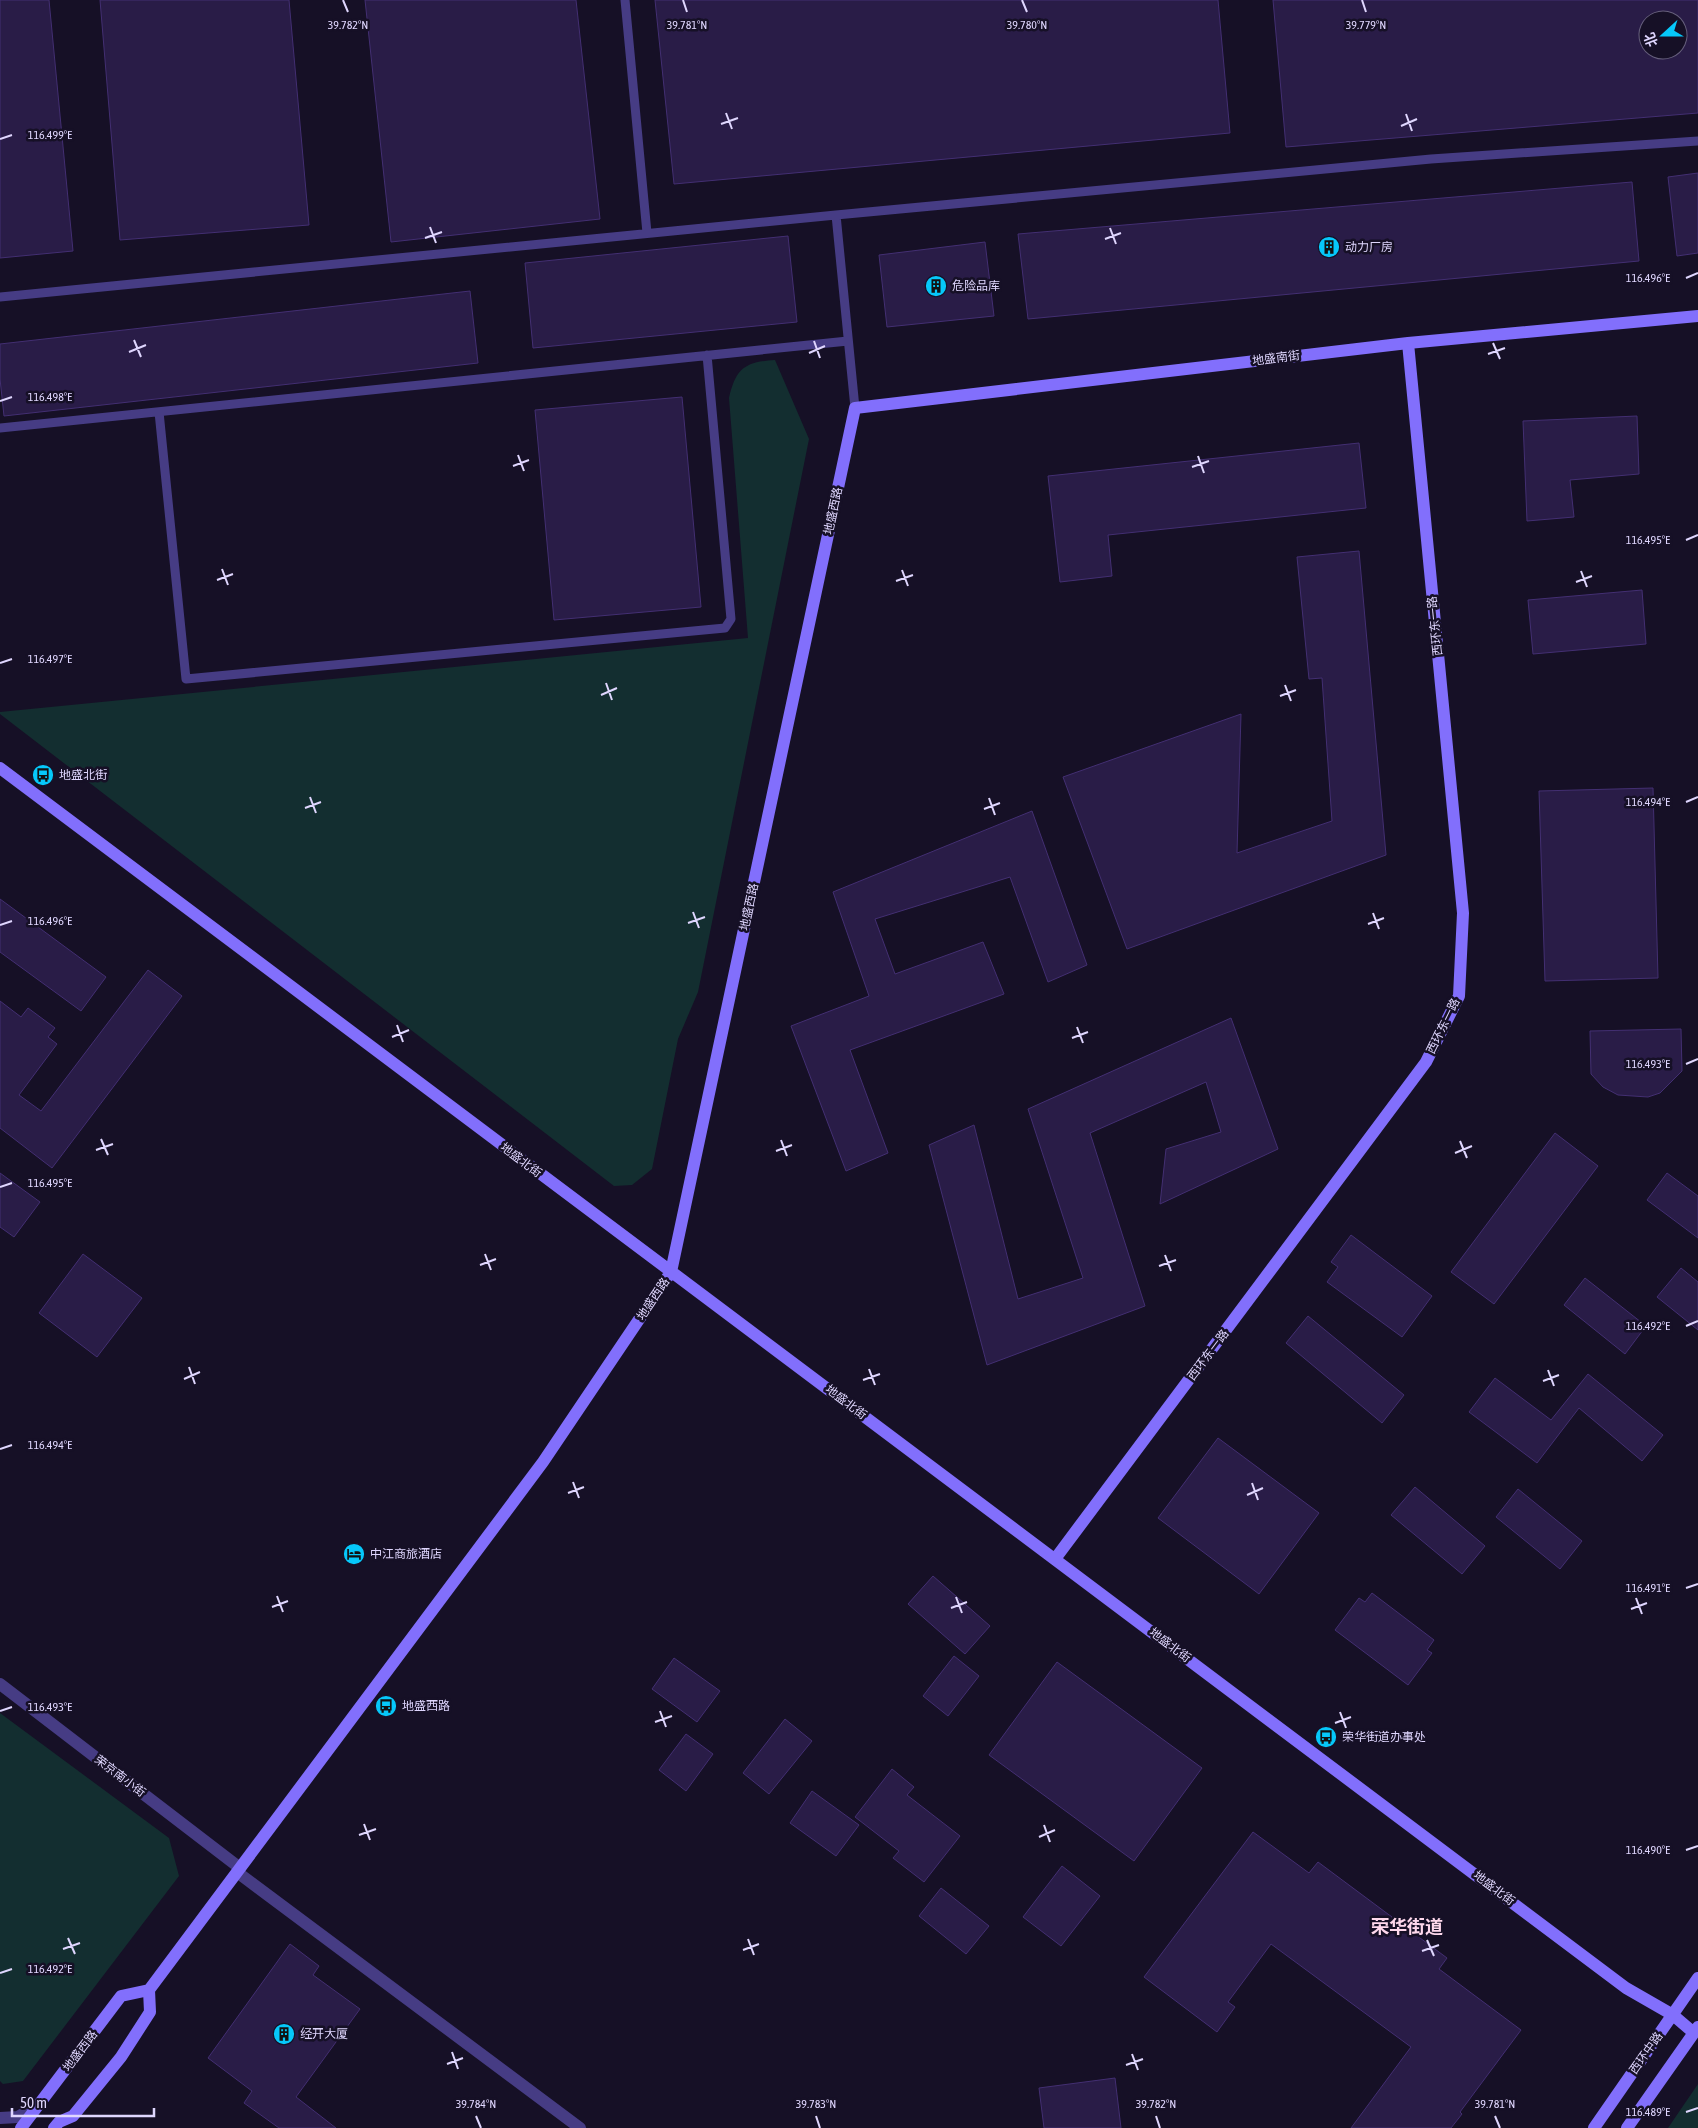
<svg xmlns="http://www.w3.org/2000/svg" width="1698" height="2128" font-family="'Asap Condensed','Noto Sans SC',sans-serif">
	<style>
		.green { fill: #132e30 }
		.building { fill: #291c47; stroke: #432f72; fill-rule: evenodd }
		.lines { fill: none; stroke-linecap: round; stroke-linejoin: round }
		.lane { stroke: #463c84; stroke-width: 9 }
		.street { stroke: #463c84; stroke-width: 12 }
		.secondary { stroke: #826ffc; stroke-width: 12 }
		.ticks { fill: none; stroke: #dfd6fe; stroke-width: 2 }
		.labels { text-anchor: middle; stroke-width: 5; stroke-linejoin: round; paint-order: stroke }
		.poi-label { font-size: 12px; fill: #dfd6fe; stroke: #161026; text-anchor: start }
		.street-label { font-size: 12px; fill: #dfd6fe; stroke: #161026 }
		.district-label { font-size: 18px; font-weight: bold; fill: #fed8ec; stroke: #161026 }
		.ticks-label { font-size: 12px; text-anchor: middle; fill: #dfd6fe; stroke: #161026; stroke-width: 5; stroke-linejoin: round; paint-order: stroke }
	</style>
	<rect width="100%" height="100%" fill="#161026"/>
	<path class="green" d="M775,360L809,439L698,992L678,1039L652,1169L632,1185L614,1186L0,714V712L748,638L729,398C736,368 745,362 775,360Z
		M0,1713L169,1838L179,1876L23,2081L3,2084L0,2081Z
		M1698,2084V2128H1668Z"/>
	<path class="building" d="M0,0H49L73,251L0,258Z
		M100,0H289L309,225L120,240Z
		M365,0H576L600,219L391,242Z
		M655,0H1218L1230,133L674,184Z
		M1273,0H1698V113L1286,147ZM1648,20H1678V50H1648Z
		M1698,173V253L1677,256L1668,177Z
		M1632,182L1639,261L1028,319L1018,234Z
		M788,236L797,322L533,348L525,263Z
		M985,242L994,316L887,327L879,255Z
		M470,291L478,363L4,416L0,379V344Z
		M682,397L701,607L554,620L535,410Z
		M1637,416L1639,474L1570,480L1574,517L1527,521L1523,421Z
		M1359,443L1366,508L1108,535L1112,576L1060,582L1048,476Z
		M1359,551L1386,855L1127,949L1063,777L1241,714L1237,853L1332,821L1322,678L1309,679L1297,557Z
		M1642,590L1646,644L1533,654L1528,600Z
		M1653,788L1658,978L1545,981L1539,791Z
		M1032,811L1087,965L1048,982L1010,877L875,919L895,974L983,942L1004,994L850,1050L888,1153L846,1171L791,1026L869,996L833,892Z
		M0,899L106,977L81,1011L0,952Z
		M148,970L182,996L52,1168L0,1128V1001L21,1017L28,1008L55,1028L48,1037L57,1044L19,1095L41,1111Z
		M1231,1018L1278,1149L1160,1204L1166,1149L1221,1132L1206,1082L1090,1133L1145,1306L987,1365L929,1145L974,1125L1018,1299L1083,1278L1028,1109Z
		M1681,1029L1682,1071L1660,1093L1648,1097L1618,1095L1603,1087L1591,1074L1590,1031Z
		M1555,1133L1598,1166L1494,1304L1451,1272Z
		M0,1173L40,1202L14,1237L0,1227Z
		M1667,1173L1698,1196V1238L1647,1200Z
		M1351,1235L1432,1296L1402,1337L1327,1282L1338,1267L1331,1262Z
		M83,1254L142,1298L97,1357L39,1313Z
		M1681,1268L1698,1282V1330L1657,1297Z
		M1585,1278L1646,1326L1625,1354L1564,1305Z
		M1308,1316L1404,1395L1382,1423L1286,1343Z
		M1588,1374L1663,1435L1642,1461L1579,1408L1537,1463L1469,1412L1495,1378L1551,1420Z
		M1218,1438L1319,1513L1259,1594L1158,1518Z
		M1415,1487L1485,1546L1462,1574L1391,1515Z
		M1518,1489L1582,1541L1560,1569L1496,1517Z
		M933,1576L990,1626L965,1654L908,1604Z
		M1372,1593L1434,1640L1427,1650L1432,1653L1408,1685L1335,1630L1359,1598L1365,1602Z
		M954,1656L979,1676L948,1716L923,1696Z
		M674,1658L720,1691L697,1722L652,1689Z
		M1057,1662L1202,1768L1134,1861L989,1755Z
		M785,1719L812,1741L769,1794L743,1773Z
		M686,1734L713,1754L686,1791L659,1770Z
		M892,1769L914,1787L907,1795L960,1836L924,1882L893,1858L899,1851L855,1817Z
		M812,1791L859,1825L836,1856L790,1823Z
		M1253,1832L1309,1873L1318,1862L1447,1958L1439,1969L1521,2030L1460,2112L1462,2114L1451,2128H1351L1411,2047L1271,1944L1228,2002L1235,2007L1217,2032L1144,1977Z
		M1062,1866L1100,1896L1061,1946L1023,1917Z
		M941,1888L989,1926L966,1954L919,1916Z
		M290,1944L319,1966L313,1975L360,2009L296,2097L336,2128H279L244,2103L252,2091L208,2058Z
		M1115,2078L1121,2128H1044L1039,2088Z"/>
	<g class="lines">
		<path class="lane" d="M625,0L647,233
			M0,297L836,215
			M855,408L836,215L1431,159L1698,141
			M159,412L186,679L725,628L731,619L707,355
			M0,428L848,341"/>
		<path class="street" d="M0,1684L240,1868
			M237,1872L580,2128
			M0,2118L18,2117L38,2105"/>
		<path class="secondary" d="M0,768L1626,1988L1673,2015L1694,2033
			M1055,1559L1426,1062L1459,996L1463,913L1408,343
			M21,2128L121,1996L149,1990
			M54,2128L59,2122L73,2116L121,2057L150,2012L149,1990L543,1462L671,1272L855,408L1408,343L1698,316
			M1594,2128L1698,1978
			M1627,2128L1698,2027"/>
	</g>
	<path class="ticks" d="M343,0L348,12M683,0L687,12M1022,0L1027,12M1362,0L1366,12M726,113L732,129M1406,114L1412,131M721,124L738,118M1401,126L1417,119M0,139L12,135M430,227L436,243M1110,228L1116,244M425,238L442,232M1105,239L1121,233M1686,278L1698,273M134,340L141,357M814,341L820,358M1493,343L1500,359M129,352L146,345M809,353L825,346M1488,354L1505,348M0,401L12,397M518,455L524,471M1198,456L1204,473M513,466L529,460M1192,467L1209,461M1686,540L1698,535M222,569L228,585M902,570L908,586M1581,571L1587,587M217,580L233,574M896,581L913,575M1576,582L1592,576M0,663L12,659M606,683L612,700M1285,685L1291,701M601,695L617,688M1280,696L1296,690M310,797L316,813M989,798L995,815M1686,802L1698,797M305,808L321,802M984,809L1000,803M693,912L699,928M1373,913L1379,929M688,923L705,917M1368,924L1384,918M0,925L12,921M397,1025L403,1042M1077,1027L1083,1043M392,1037L409,1030M1072,1038L1088,1032M1686,1064L1698,1059M101,1139L108,1155M781,1140L787,1156M1460,1141L1467,1158M96,1150L113,1144M776,1151L792,1145M1455,1153L1472,1146M0,1187L12,1183M485,1254L491,1270M1165,1255L1171,1271M480,1265L496,1259M1159,1266L1176,1260M1686,1326L1698,1321M189,1367L195,1384M869,1369L875,1385M1548,1370L1554,1386M184,1379L200,1372M863,1380L880,1374M1543,1381L1559,1375M0,1449L12,1445M573,1482L579,1498M1252,1483L1258,1500M568,1493L584,1487M1247,1495L1263,1488M1686,1588L1698,1584M277,1596L283,1612M956,1597L962,1613M1636,1598L1642,1614M272,1607L288,1601M951,1608L967,1602M1631,1609L1647,1603M0,1711L12,1707M660,1711L666,1727M1340,1712L1346,1728M655,1722L672,1716M1335,1723L1351,1717M364,1824L370,1840M1044,1825L1050,1842M359,1835L376,1829M1039,1837L1055,1830M1686,1850L1698,1846M68,1938L75,1954M748,1939L754,1955M1427,1940L1434,1956M63,1949L80,1943M743,1950L759,1944M1422,1951L1439,1945M0,1973L12,1969M452,2052L458,2069M1132,2054L1138,2070M447,2064L463,2058M1126,2065L1143,2059M1686,2112L1698,2108M476,2116L481,2128M816,2116L820,2128M1156,2116L1160,2128M1495,2116L1500,2128"/>
	<defs>
		<g id="building-disc" transform="scale(1.125)"><circle r="9.5" fill="#06c8fa" stroke="#161026"/><path d="M-4-6H4V6H1V3H-1V6H-4ZM-2.5-4.3h1.7v1.8h-1.7ZM.8-4.3h1.7v1.8H.8ZM-2.5-1h1.7V.8h-1.7ZM.8-1h1.7V.8H.8Z" fill="#111"/></g>
		<g id="bus-disc" transform="scale(1.125)"><circle r="9.5" fill="#06c8fa" stroke="#161026"/><path d="M-5-6H5V4H4V6H2V4H-2V6H-4V4H-5ZM-3.5-4V0h7V-4ZM-3.5 1.2v1.5H-2V1.2ZM2 1.2v1.5H3.5V1.2Z" fill="#111"/></g>
		<g id="hotel-disc" transform="scale(1.125)"><circle r="9.5" fill="#06c8fa" stroke="#161026"/><path d="M-6-4.5h1.5V1H6V5H4.5V3h-9V5H-6ZM-4 0a1.8 1.8 0 1 1 3.6 0ZM.5 0V-2.5h3Q6-2.5 6 0Z" fill="#111"/></g>
	</defs>
	<g fill-rule="evenodd">
		<use href="#building-disc" x="1329" y="247"/>
		<use href="#building-disc" x="936" y="286"/>
		<use href="#bus-disc" x="43" y="775"/>
		<use href="#hotel-disc" x="354" y="1554"/>
		<use href="#bus-disc" x="386" y="1706"/>
		<use href="#bus-disc" x="1326" y="1737"/>
		<use href="#building-disc" x="284" y="2034"/>
	</g>
	<g class="labels">
		<g class="poi-label">
			<text x="1345" y="251">动力厂房</text>
			<text x="952" y="290">危险品库</text>
			<text x="59" y="779">地盛北街</text>
			<text x="370" y="1558">中江商旅酒店</text>
			<text x="402" y="1710">地盛西路</text>
			<text x="1342" y="1741">荣华街道办事处</text>
			<text x="300" y="2038">经开大厦</text>
		</g>
		<g class="street-label">
			<text transform="translate(1276 358) rotate(-7)" y="4">地盛南街</text>
			<text transform="translate(833 511) rotate(-78)" y="4">地盛西路</text>
			<text transform="translate(1435 626) rotate(-96)" y="4">西环东一路</text>
			<text transform="translate(749 907) rotate(-78)" y="4">地盛西路</text>
			<text transform="translate(1443 1026) rotate(-64)" y="4">西环东一路</text>
			<text transform="translate(521 1160) rotate(37)" y="4">地盛北街</text>
			<text transform="translate(653 1299) rotate(-56)" y="4">地盛西路</text>
			<text transform="translate(1208 1355) rotate(-53)" y="4">西环东一路</text>
			<text transform="translate(846 1402) rotate(37)" y="4">地盛北街</text>
			<text transform="translate(1170 1645) rotate(37)" y="4">地盛北街</text>
			<text transform="translate(120 1776) rotate(37)" y="4">荣京南小街</text>
			<text transform="translate(1494 1888) rotate(37)" y="4">地盛北街</text>
			<text transform="translate(80 2051) rotate(-53)" y="4">地盛西路</text>
			<text transform="translate(1646 2053) rotate(-55)" y="4">西环中路</text>
		</g>
		<g class="district-label">
			<text x="1407" y="1933">荣华街道</text>
		</g>
	</g>
	<g class="ticks-label">
		<text x="348" y="29">39.782°N</text>
		<text x="687" y="29">39.781°N</text>
		<text x="1027" y="29">39.780°N</text>
		<text x="1366" y="29">39.779°N</text>
		<text x="50" y="139">116.499°E</text>
		<text x="1648" y="282">116.496°E</text>
		<text x="50" y="401">116.498°E</text>
		<text x="1648" y="544">116.495°E</text>
		<text x="50" y="663">116.497°E</text>
		<text x="1648" y="806">116.494°E</text>
		<text x="50" y="925">116.496°E</text>
		<text x="1648" y="1068">116.493°E</text>
		<text x="50" y="1187">116.495°E</text>
		<text x="1648" y="1330">116.492°E</text>
		<text x="50" y="1449">116.494°E</text>
		<text x="1648" y="1592">116.491°E</text>
		<text x="50" y="1711">116.493°E</text>
		<text x="1648" y="1854">116.490°E</text>
		<text x="50" y="1973">116.492°E</text>
		<text x="476" y="2108">39.784°N</text>
		<text x="816" y="2108">39.783°N</text>
		<text x="1156" y="2108">39.782°N</text>
		<text x="1495" y="2108">39.781°N</text>
		<text x="1648" y="2116">116.489°E</text>
	</g>
	<g transform="translate(1663 35) rotate(249)"><circle r="24" fill="#161026" stroke="#665f7c"/>
	<path d="M0-4L9 19L0 12L-9 19Z" fill="#06c8fa"/>
	<text y="-8" font-size="14" font-weight="bold" text-anchor="middle" fill="#dfd6fe">北</text>
	</g>
	<path d="M12 2108v8h142v-8" fill="none" stroke="#dfd6fe" stroke-width="2.5"/>
	<text x="20" y="2108" font-size="15" fill="#dfd6fe" stroke="#161026" stroke-width="4" paint-order="stroke">50 m</text>
</svg>
